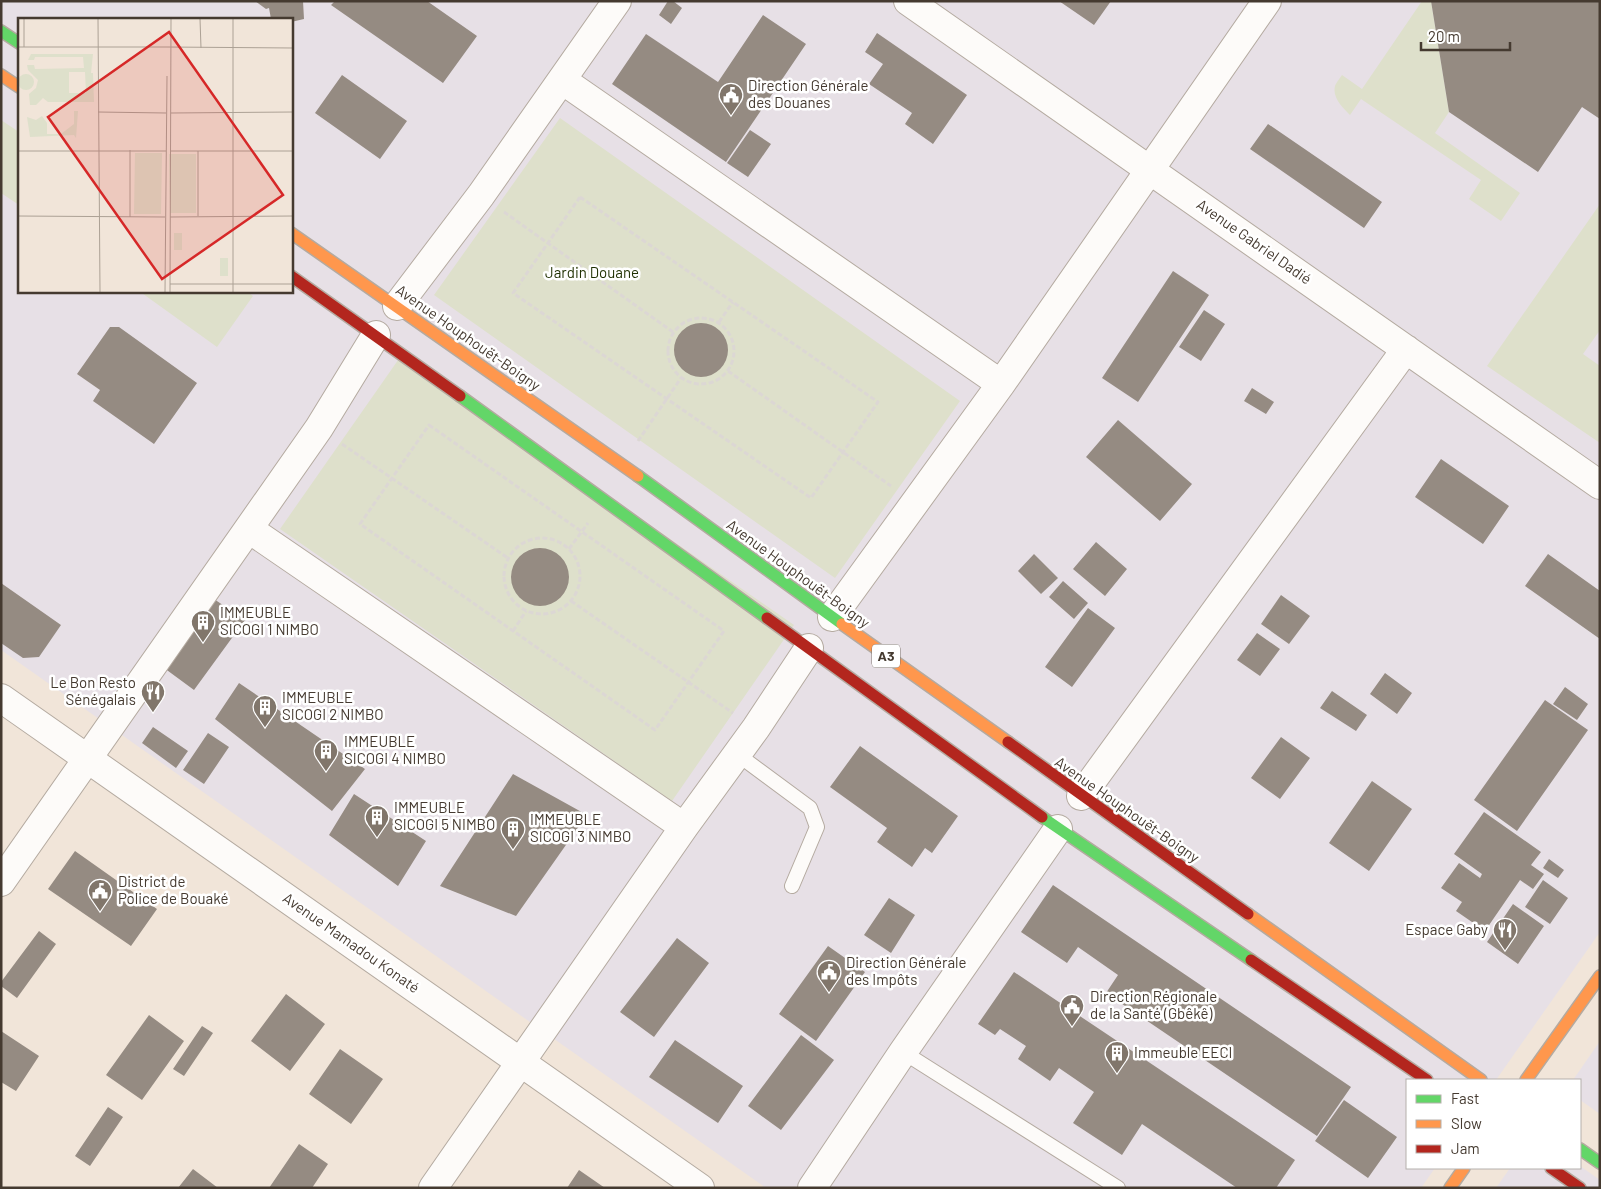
<svg xmlns="http://www.w3.org/2000/svg" width="1601" height="1189" font-family="Barlow,sans-serif">
	<style>
		.commercial { fill: #e7e0e6; fill-rule: evenodd }
		.green { fill: #dee0cb }
		.building { fill: #958b82 }
		.lines { fill: none; stroke-linecap: round; stroke-linejoin: round }
		.lane-casing { stroke: #b4aaa0; stroke-width: 16 }
		.street-casing { stroke: #b4aaa0; stroke-width: 30 }
		.fast-casing { stroke: #b4aaa0; stroke-width: 14 }
		.slow-casing { stroke: #b4aaa0; stroke-width: 14 }
		.jam-casing { stroke: #b4aaa0; stroke-width: 14 }
		.path { stroke: #dcd7d4; stroke-width: 3; stroke-dasharray: 5 2.5; stroke-linecap: butt }
		.lane { stroke: #fdfbf9; stroke-width: 14 }
		.street { stroke: #fdfbf9; stroke-width: 28 }
		.fast { stroke: #63d668; stroke-width: 11 }
		.slow { stroke: #ff974d; stroke-width: 11 }
		.jam { stroke: #b3261e; stroke-width: 11 }
		.labels { text-anchor: middle; stroke-width: 5; stroke-linejoin: round; paint-order: stroke }
		.shield { fill: #fff; stroke: #7d756e; stroke-width: 1 }
		.shield-label { font-size: 14px; font-weight: bold; fill: #453a30 }
		.poi-label { font-size: 15px; fill: #453a30; stroke: #fff; text-anchor: start }
		.street-label { font-size: 15px; fill: #453a30; stroke: #fff }
		.park-label { font-size: 15px; fill: #1f3001; stroke: #fff }
		.inset-road { fill: none; stroke: #aca195; stroke-width: 1 }
		.view { fill: #d62828; fill-opacity: 0.15; stroke: #d62828; stroke-width: 2.5 }
		.inset-edge { fill: none; stroke: #453a30; stroke-width: 2.5 }
	</style>
	<rect width="100%" height="100%" fill="#f1e5d9"/>
	<path class="commercial" d="M1,1H1600V932L1496,1080H1407V1168H1435L1421,1188H766L1,650ZM19,19H291V291H19Z
		M1600,1041V1114L1580,1100V1080H1573Z
		M1580,1166L1600,1180V1188H1496L1510,1168H1580Z"/>
	<path class="green" d="M1422,1H1431L1449,112L1435,133L1520,193L1501,221L1469,199L1481,180L1361,99L1350,115C1343,108 1332,98 1335,86C1336,83 1340,78 1342,75L1362,89Z
		M560,118L960,401L835,578L434,295Z
		M1,120L19,132V205L1,193Z
		M1600,204V330L1583,354L1600,366V443L1487,366Z
		M139,291H246L253,296L217,347Z
		M403,353L794,625L672,801L280,529Z"/>
	<path class="building" d="M255,1H303L304,19L291,22V19H271L269,8L266,9Z
		M332,1H427L477,36L443,83L331,5L334,2Z
		M668,1H673L682,8L671,24L659,15Z
		M1059,1H1111L1094,25Z
		M1431,1H1600V119L1582,107L1538,172L1449,112Z
		M763,15L806,44L726,162L612,84L646,34L718,82Z
		M877,33L967,95L933,144L905,124L912,113L869,84L883,64L865,52Z
		M342,75L407,121L380,159L315,113Z
		M1268,124L1382,202L1364,228L1250,149Z
		M750,130L771,144L748,177L727,163Z
		M1173,271L1209,295L1138,402L1102,378Z
		M1204,310L1225,324L1201,361L1179,347Z
		M674 350a27 27 0 1 1 54 0a27 27 0 1 1-54 0Z
		M110,327H119L197,383L154,444L93,401L100,390L77,374Z
		M1252,388L1274,402L1266,414L1244,401Z
		M1118,420L1192,484L1160,521L1086,457Z
		M1441,459L1509,506L1483,544L1415,497Z
		M1096,542L1127,569L1105,596L1073,569Z
		M511 577a29 29 0 1 1 58 0a29 29 0 1 1-58 0Z
		M1034,554L1058,578L1041,594L1018,571Z
		M1548,554L1600,591V639L1525,586Z
		M1063,581L1088,603L1074,619L1049,597Z
		M1,583L61,625L39,657L23,658L1,643Z
		M1281,595L1310,616L1289,644L1261,624Z
		M211,597L245,620L194,690L160,665Z
		M1088,608L1115,628L1072,687L1045,667Z
		M1257,633L1280,649L1260,676L1237,660Z
		M1385,673L1412,693L1397,714L1370,694Z
		M239,683L365,769L332,811L215,719Z
		M1565,687L1588,704L1577,720L1553,704Z
		M1332,691L1367,715L1356,731L1320,708Z
		M1545,700L1588,730L1517,831L1474,800Z
		M153,727L188,751L176,768L142,743Z
		M208,733L229,747L204,784L183,770Z
		M1281,737L1310,758L1280,799L1251,778Z
		M860,746L958,816L932,853L925,848L912,867L877,842L887,828L830,787Z
		M513,774L587,815L516,916L440,886Z
		M1372,781L1412,809L1369,871L1329,843Z
		M354,794L426,841L398,886L329,835Z
		M1484,812L1541,852L1531,865L1544,874L1533,889L1520,880L1485,931L1456,911L1462,902L1441,888L1459,863L1480,878L1482,874L1454,854Z
		M75,851L157,909L131,946L48,889Z
		M1549,859L1564,870L1558,878L1543,868Z
		M1543,880L1568,898L1550,924L1525,907Z
		M1053,885L1351,1087L1317,1136L1106,993L1118,975L1078,947L1067,963L1021,932Z
		M889,898L915,915L891,953L864,935Z
		M1513,904L1544,926L1518,964L1487,942Z
		M39,931L56,944L17,998L1,986V982Z
		M677,938L709,963L654,1037L620,1012Z
		M828,946L865,972L816,1041L779,1014Z
		M1014,972L1295,1160L1276,1188H1237L1142,1124L1122,1155L1073,1123L1094,1092L1059,1068L1050,1081L1018,1059L1026,1046L1000,1029L995,1035L978,1024Z
		M286,994L325,1024L290,1071L251,1041Z
		M149,1015L184,1041L142,1100L106,1075Z
		M202,1026L213,1033L184,1076L173,1069Z
		M1,1031L39,1056L16,1091L1,1082Z
		M801,1035L834,1060L781,1130L748,1106Z
		M675,1040L743,1086L718,1123L649,1077Z
		M340,1049L383,1079L351,1124L309,1094Z
		M1344,1100L1397,1137L1368,1178L1315,1141Z
		M108,1107L123,1117L90,1166L75,1156Z
		M299,1144L328,1164L312,1188H269Z
		M193,1169L218,1188H178Z
		M579,1170L605,1188H567Z"/>
	<g class="lines">
		<g class="lane-casing">
			<path id="lane" d="M737,754L810,808L817,827L792,886
				M903,1052L1118,1188"/>
		</g>
		<g class="street-casing">
			<path id="street" d="M908,1L1600,485
				M562,80L1001,384
				M397,306L481,195L617,1
				M249,529L684,827
				M832,617L1001,384L1267,1
				M1,698L700,1188
				M1081,796L1406,349
				M1,882L319,428L376,335
				M433,1188L684,827L756,728L809,648
				M812,1188L903,1052L1058,829"/>
		</g>
		<g class="fast-casing">
			<path id="fast" d="M1,31L19,43
				M460,396L767,618
				M638,476L842,624
				M1042,817L1251,960
				M1580,1149L1600,1163"/>
		</g>
		<g class="slow-casing">
			<path id="slow" d="M1,75L19,87
				M291,233L638,476
				M842,624L1008,742
				M1248,914L1481,1080
				M1526,1080L1600,976
				M1450,1188L1464,1168"/>
		</g>
		<g class="jam-casing">
			<path id="jam" d="M291,276L460,396
				M767,618L1042,817
				M1008,742L1248,914
				M1251,960L1427,1080
				M1551,1168L1580,1188"/>
		</g>
		<path class="path" d="M580,197L878,402L811,498L513,293Z
			M504,212L673,332
			M668 351a33 33 0 1 1 66 0a33 33 0 1 1-66 0Z
			M719,322L733,302
			M728,371L891,486
			M429,425L724,631L655,730L360,524Z
			M638,441L681,378
			M342,444L508,558
			M504 576a38 38 0 1 1 76 0a38 38 0 1 1-76 0Z
			M569,549L588,523
			M571,601L733,713
			M513,631L526,611"/>
		<use href="#lane" class="lane"/>
		<use href="#street" class="street"/>
		<use href="#fast" class="fast"/>
		<use href="#slow" class="slow"/>
		<use href="#jam" class="jam"/>
	</g>
	<defs>
		<g id="civic-pin" transform="scale(1.25)"><path d="M0 17L-7.5 6A9.5 9.5 0 1 1 7.5 6Z" fill="#81766b" stroke="#fff"/><path d="M-.6-6.5H3V-4.5H.6V-3L4-1V1h2V6H-6V1h2V-1L-.6-3ZM-1.2 2.5V6h2.4V2.5Z" fill="#fff"/></g>
		<g id="building-pin" transform="scale(1.25)"><path d="M0 17L-7.5 6A9.5 9.5 0 1 1 7.5 6Z" fill="#81766b" stroke="#fff"/><path d="M-4-6H4V6H1V3H-1V6H-4ZM-2.5-4.3h1.7v1.8h-1.7ZM.8-4.3h1.7v1.8H.8ZM-2.5-1h1.7V.8h-1.7ZM.8-1h1.7V.8H.8Z" fill="#fff"/></g>
		<g id="restaurant-pin" transform="scale(1.25)"><path d="M0 17L-7.5 6A9.5 9.5 0 1 1 7.5 6Z" fill="#81766b" stroke="#fff"/><path d="M-5-6h1v4h1v-4h1v4h1v-4h1v5L-1.5 .5V6h-2V.5L-5-1ZM5-6V6H3V1.5H1.5Q1.5-4 5-6Z" fill="#fff"/></g>
	</defs>
	<g fill-rule="evenodd">
		<use href="#civic-pin" x="731" y="95"/>
		<use href="#building-pin" x="203" y="622"/>
		<use href="#restaurant-pin" x="153" y="692"/>
		<use href="#building-pin" x="265" y="707"/>
		<use href="#building-pin" x="326" y="751"/>
		<use href="#building-pin" x="377" y="817"/>
		<use href="#building-pin" x="513" y="829"/>
		<use href="#civic-pin" x="100" y="891"/>
		<use href="#restaurant-pin" x="1505" y="930"/>
		<use href="#civic-pin" x="829" y="972"/>
		<use href="#civic-pin" x="1072" y="1006"/>
		<use href="#building-pin" x="1117" y="1053"/>
	</g>
	<g class="labels">
		<rect class="shield" x="872" y="644.5" width="28" height="23" rx="4"/>
		<g class="shield-label">
			<text x="886" y="661">A3</text>
		</g>
		<g class="poi-label">
			<text x="748" y="91">Direction Générale<tspan x="748" dy="17">des Douanes</tspan></text>
			<text x="220" y="618">IMMEUBLE<tspan x="220" dy="17">SICOGI 1 NIMBO</tspan></text>
			<text x="136" y="688" text-anchor="end">Le Bon Resto<tspan x="136" dy="17">Sénégalais</tspan></text>
			<text x="282" y="703">IMMEUBLE<tspan x="282" dy="17">SICOGI 2 NIMBO</tspan></text>
			<text x="344" y="747">IMMEUBLE<tspan x="344" dy="17">SICOGI 4 NIMBO</tspan></text>
			<text x="394" y="813">IMMEUBLE<tspan x="394" dy="17">SICOGI 5 NIMBO</tspan></text>
			<text x="530" y="825">IMMEUBLE<tspan x="530" dy="17">SICOGI 3 NIMBO</tspan></text>
			<text x="118" y="887">District de<tspan x="118" dy="17">Police de Bouaké</tspan></text>
			<text x="1488" y="935" text-anchor="end">Espace Gaby</text>
			<text x="846" y="968">Direction Générale<tspan x="846" dy="17">des Impôts</tspan></text>
			<text x="1090" y="1002">Direction Régionale<tspan x="1090" dy="17">de la Santé (Gbêkê)</tspan></text>
			<text x="1134" y="1058">Immeuble EECI</text>
		</g>
		<g class="street-label">
			<text transform="translate(1254 242) rotate(35)" y="5">Avenue Gabriel Dadié</text>
			<text transform="translate(468 338) rotate(35)" y="5">Avenue Houphouët-Boigny</text>
			<text transform="translate(798 574) rotate(36)" y="5">Avenue Houphouët-Boigny</text>
			<text transform="translate(1127 810) rotate(35)" y="5">Avenue Houphouët-Boigny</text>
			<text transform="translate(351 943) rotate(35)" y="5">Avenue Mamadou Konaté</text>
		</g>
		<g class="park-label">
			<text x="592" y="278">Jardin Douane</text>
		</g>
	</g>
	<g transform="translate(18 18)">
		<rect width="275" height="275" fill="#f1e5d9"/>
		<path d="M13,36H75L73,55H75L76,84H30L25,80L18,87H12L11,76L18,70L20,62L10,52L9,47H16L17,51L66,50L65,39H17L16,42H10ZM51,54H67L68,75H51ZM0 64a8 8 0 1 1 16 0a8 8 0 1 1-16 0ZM56,93H60L58,120L56,117L12,119L9,99L18,102L24,98L29,105V116H43L56,106ZM117,135H144L143,196H116ZM151,136H178V195H152ZM156,215H164V232H156ZM202,240H210V258H202Z" fill="#dee0cb" fill-rule="evenodd"/>
		<path class="inset-road" d="M6,1V29M80,1L82,274M182,1L183,30M215,1V274M0,29H149M149,29L275,30M80,94L148,95M153,95L275,94M112,132V199M0,133H148M153,133H275M180,133V198M0,198L147,199M152,199L275,198M152,266H275M147,274L149,58M152,274L153,1"/>
		<path class="view" d="M151,14L265,177L144,261L30,99Z"/>
		<rect width="275" height="275" class="inset-edge"/>
	</g>
	<rect width="1601" height="1189" fill="none" stroke="#453a30" stroke-width="5"/>
	<rect x="1406" y="1079" width="175" height="90" fill="#ffffff" stroke="#b5b0ac"/>
	<rect x="1416" y="1095" width="25" height="8" fill="#63d668" stroke="#b5b0ac"/>
	<text x="1451" y="1104" font-size="15" fill="#453a30">Fast</text>
	<rect x="1416" y="1120" width="25" height="8" fill="#ff974d" stroke="#b5b0ac"/>
	<text x="1451" y="1129" font-size="15" fill="#453a30">Slow</text>
	<rect x="1416" y="1145" width="25" height="8" fill="#b3261e" stroke="#b5b0ac"/>
	<text x="1451" y="1154" font-size="15" fill="#453a30">Jam</text>
	<path d="M1421 42v8h89v-8" fill="none" stroke="#453a30" stroke-width="2.5"/>
	<text x="1428" y="42" font-size="15" fill="#453a30" stroke="#ffffff" stroke-width="4" paint-order="stroke">20 m</text>
</svg>
